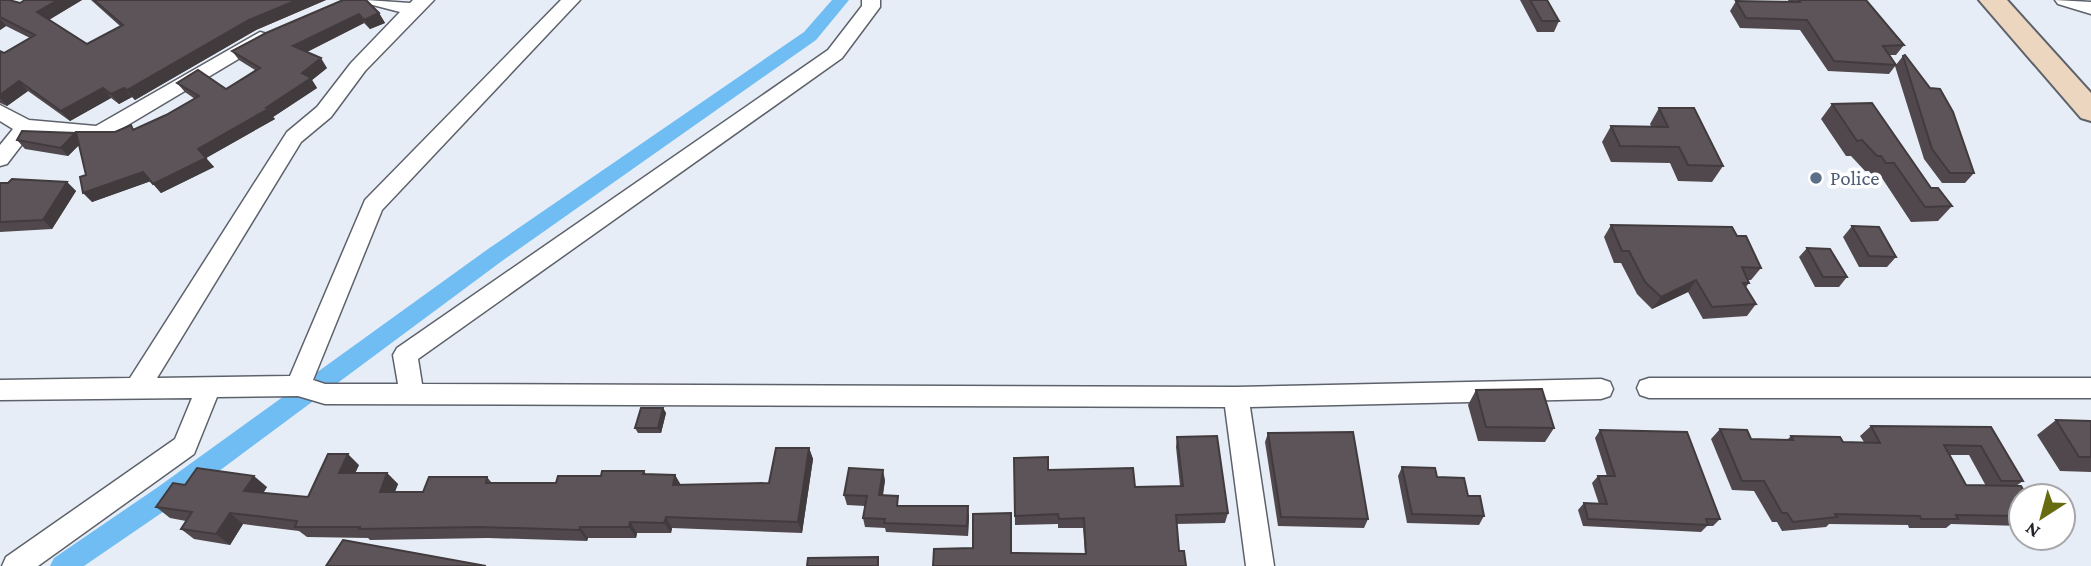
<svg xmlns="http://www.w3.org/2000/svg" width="2091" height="566" font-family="'Crimson Pro',serif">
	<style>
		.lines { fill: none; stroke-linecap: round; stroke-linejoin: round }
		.canal { fill: #70bdf3; fill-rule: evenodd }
		.minor-casing { stroke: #5d626a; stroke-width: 3 }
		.secondary-casing { stroke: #5d626a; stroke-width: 4 }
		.minor { fill: #fff; fill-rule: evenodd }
		.secondary { fill: #edd6c0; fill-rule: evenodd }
		.wall { fill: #50484d; fill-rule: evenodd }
		.shaded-wall { fill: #413b3e }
		.building { fill: #5d5459; stroke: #413b3e; stroke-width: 2 }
		.service-dot { fill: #5c6f8a; stroke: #fff; stroke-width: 2.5 }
		.labels { text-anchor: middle; stroke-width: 7; stroke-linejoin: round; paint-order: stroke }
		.service-label { font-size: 21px; fill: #4e5e75; stroke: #fff; text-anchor: start }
	</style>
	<rect width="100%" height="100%" fill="#e7edf7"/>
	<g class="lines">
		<path class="canal" d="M832,0H849L816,40L502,261L176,503L84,566H50L54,558L158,487L488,249L804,32Z"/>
		<g class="minor-casing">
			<path id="minor" d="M366,0L410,3L413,0H434L365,71L331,117L301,142L157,378L290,376L365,200L561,0H580L382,210L313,380L325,384H398L393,355L397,348L828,50L862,6V0H880V7L842,58L418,359L422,384L1236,387L1601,379L1610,382L1613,389L1610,396L1601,399L1250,407L1274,566H1246L1225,407L325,404L298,396L217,397L194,454L38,566H2L6,557L175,439L192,398L0,400V380L130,378L287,132L317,107L351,63L400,12L369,4Z
				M2055,0L2091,2V14L2058,4Z
				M260,32L267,34L269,38L267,42L106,138L99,140L30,134L7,164L0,166V145L13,129L0,121V105L29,120L96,126Z
				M1649,378H2091V398H1649L1640,395L1637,388L1640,381Z"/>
		</g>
		<g class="secondary-casing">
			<path id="secondary" d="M1979,0H2007L2091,93V121L2081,118Z"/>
		</g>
		<use href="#minor" class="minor"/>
		<use href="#secondary" class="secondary"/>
	</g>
	<path class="wall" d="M0,0L20,3L25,0H82L49,20L87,44L120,26L91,0H326L256,30L135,100L132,97L119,104L111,98L70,121L28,91L7,106L0,103V51L4,53L30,38L6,26L0,30Z
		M343,0L379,13L385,23L370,29L364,23L307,52L327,68L312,80L317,88L273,117L275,119L206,158L214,167L161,193L151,181L92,202L79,145L68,156L25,149L17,140L75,133L115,132L134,130L166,115L195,99L185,92L177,83L226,89L255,70L239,60L232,51Z
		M1520,0H1547L1559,21L1554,32H1537Z
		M1788,0H1866L1904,45L1896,55H1890L1896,65L1889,74L1828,71L1800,30L1740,28L1730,11L1736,1L1789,2Z
		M1903,56L1974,173L1965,183H1942L1924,159L1895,66Z
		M1832,104L1931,188L1952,206L1938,221L1911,222L1882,178H1874L1869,171H1865L1851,156H1846L1821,119Z
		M1659,108L1723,166L1712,182L1678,181L1670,163L1611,162L1602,142L1611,126H1651L1650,124Z
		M67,182L76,191L52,229L0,232V183Z
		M1611,225L1737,236L1761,268L1751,280H1748L1749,283L1746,287L1756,304L1747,316L1703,319L1688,292L1652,309L1637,294L1621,263H1614L1604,237Z
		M1852,226L1896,257L1887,267H1859L1843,237Z
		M1807,248L1847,277L1839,287H1815L1799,257Z
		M1476,390L1554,428L1545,442L1478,441L1468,405Z
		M663,408L666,413L661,433H638L635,428Z
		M2056,420L2091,421V472L2060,471L2037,435Z
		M1871,426L1991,427L2023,481L2016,486L2021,496V526L1951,524L1946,528H1909L1908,525L1829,524L1826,527L1782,531L1777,522H1772L1754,491L1732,490L1711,439L1720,429L1751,439L1787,440L1791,436L1843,442H1864L1860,436ZM1950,455H1969L1986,486L1966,485Z
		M1600,430L1720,519L1713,526H1707L1701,532L1583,526L1578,510L1584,503L1599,504L1592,483L1598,476H1607L1595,438Z
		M1268,433L1368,519L1364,528L1278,526L1265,442Z
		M1177,437L1228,513L1225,523L1176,524L1179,551L1186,566L1011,553L1085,554L1083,528H1058V524L1015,525L1014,458L1048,470L1135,487L1180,486L1176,447Z
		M809,448L813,459L802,533L672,528L671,533H637L636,538H588L587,541L488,538L370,540L368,538L307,537L299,531L243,524L230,545L194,539L181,529L186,521L170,518L156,507L185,485L267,487L263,493L308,497L359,465L355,473H387L398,484L395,492H423L487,477L492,483H556L644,471L646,474L675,475L681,485L769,483Z
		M1402,467L1437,477L1468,496L1484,516L1479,525L1407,523L1398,476Z
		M885,480L883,496L900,506L969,515L968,536L886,532L885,528L865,527L863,518L865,506L847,505L844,495Z"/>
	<path class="shaded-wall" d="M58,0H82L45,22L37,12Z
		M297,0H326L256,30L135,100L127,90L249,20Z
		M379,13L385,23L370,29L364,20Z
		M359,14L364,23L299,56L293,46Z
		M0,19L6,26L0,30Z
		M321,58L327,68L312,80L317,88L273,117L275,119L206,158L214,167L161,193L153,184L198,149L266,108L302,73Z
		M19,81L28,91L7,106L0,98V95Z
		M103,88L111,98L70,121L61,111Z
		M124,88L132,97L119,104L111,94Z
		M75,133L83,141L68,156L61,148Z
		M143,172L151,181L92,202L83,193Z
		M67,182L76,191L52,229L43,220Z
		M1696,280L1688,292L1652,309L1661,297Z
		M663,408L666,413L661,433L658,428Z
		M809,448L813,459L802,533L798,522Z
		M348,454L359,465L350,484L339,473Z
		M883,470L885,480L881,505L879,495Z
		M387,473L398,484L390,503L380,492Z
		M675,475L681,486L673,485Z
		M254,476L267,487L257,503L244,491Z
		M968,506L969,515L968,536L967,526Z
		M230,513L243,524L230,545L216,534Z
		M666,517L672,528L671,533L664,523Z
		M630,522L637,533L636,538L629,527Z
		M580,527L588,538L587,541L579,530Z"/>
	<path class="building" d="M0,0H9L20,3L25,0H58L37,12L87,44L123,25L94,0H297L249,20L127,90L124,88L111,94L103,88L61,111L19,81L0,95V51L4,53L35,35L0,17Z
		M343,0H366L379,13L364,20L359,14L293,46L321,58L302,73L311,78L266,108L268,109L198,149L206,158L153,184L143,172L83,193L80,177L86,175L76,132H115L131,125L133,130L166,115L199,96L177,83L198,70L226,89L260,68L232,51L266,33Z
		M1530,0H1547L1559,21H1542Z
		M1799,0H1866L1904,45L1883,46L1896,65L1834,61L1807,20L1746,18L1736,1L1800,2Z
		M1905,55L1930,88L1940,89L1953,112L1974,173H1950L1932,149L1903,56Z
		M1872,103L1931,188H1938L1952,206L1925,207L1894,163H1886L1881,156H1877L1862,140L1857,141L1832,104Z
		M1659,108H1694L1723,166L1688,165L1679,147L1620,146L1611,126L1668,127Z
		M22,131L75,133L61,148L17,140Z
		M12,179L67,182L43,220L0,222V183H8Z
		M1611,225L1732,227L1737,236H1746L1761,268L1742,267L1749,283H1743L1756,304L1712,307L1696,280L1661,297L1645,282L1629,251H1622Z
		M1852,226L1879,227L1896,257L1869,256Z
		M1807,248L1830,249L1847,277H1823Z
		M1542,389L1554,428L1486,427L1476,390Z
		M641,408H663L658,428H635Z
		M2056,420L2091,421V457H2079Z
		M1871,426L1991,427L2023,481H2001L1981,446L1944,445L1966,485L2021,486L2027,496H2021V516L1956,515L1958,519H1921L1920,516L1835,514L1837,517L1793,522L1787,513H1782L1764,481H1742L1720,429L1747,430L1751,439L1793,440L1791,436L1840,437L1843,442L1880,443Z
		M1600,430L1687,432L1720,519H1706L1708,525L1588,519L1584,503L1607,504L1598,476H1615Z
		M1353,432L1368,519L1281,517L1268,433Z
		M1217,436L1228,513L1176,515L1179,551H1184L1186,566H933L934,549L973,548V514L1011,513V553L1086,554L1084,518L1059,519L1058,514L1015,516L1014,458L1048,457V470L1133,468L1135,487L1183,486L1177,437Z
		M776,448H809L798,522L666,517L664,523L630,522L629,527H580L579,530L479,527L359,529L360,527H295L297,521L230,513L216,534L181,529L192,512L156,507L173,483L185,485L197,468L254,476L244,491L308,497L328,454H348L339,473H387L380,492H423L429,477H487L486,483H556L558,476H601L602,471H644L643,474L675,475L673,485L769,483Z
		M1402,467L1435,468L1437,477L1464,478L1468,496H1480L1484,516L1412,514Z
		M849,468L883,470L879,495L898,496L897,506H968L967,526L884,523L885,519L863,518L867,496L844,495Z
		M343,540L486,566H326Z
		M878,557V566H807L808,558Z"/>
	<circle class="service-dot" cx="1816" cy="178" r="7"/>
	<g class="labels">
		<g class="service-label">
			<text x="1830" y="185">Police</text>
		</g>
	</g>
	<g transform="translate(2042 517) rotate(216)"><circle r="33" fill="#ffffff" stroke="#a7a7a9" stroke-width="2"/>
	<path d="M0-5L12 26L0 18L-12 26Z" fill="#686c10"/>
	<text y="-10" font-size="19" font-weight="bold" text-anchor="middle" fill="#222428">N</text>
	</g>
</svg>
